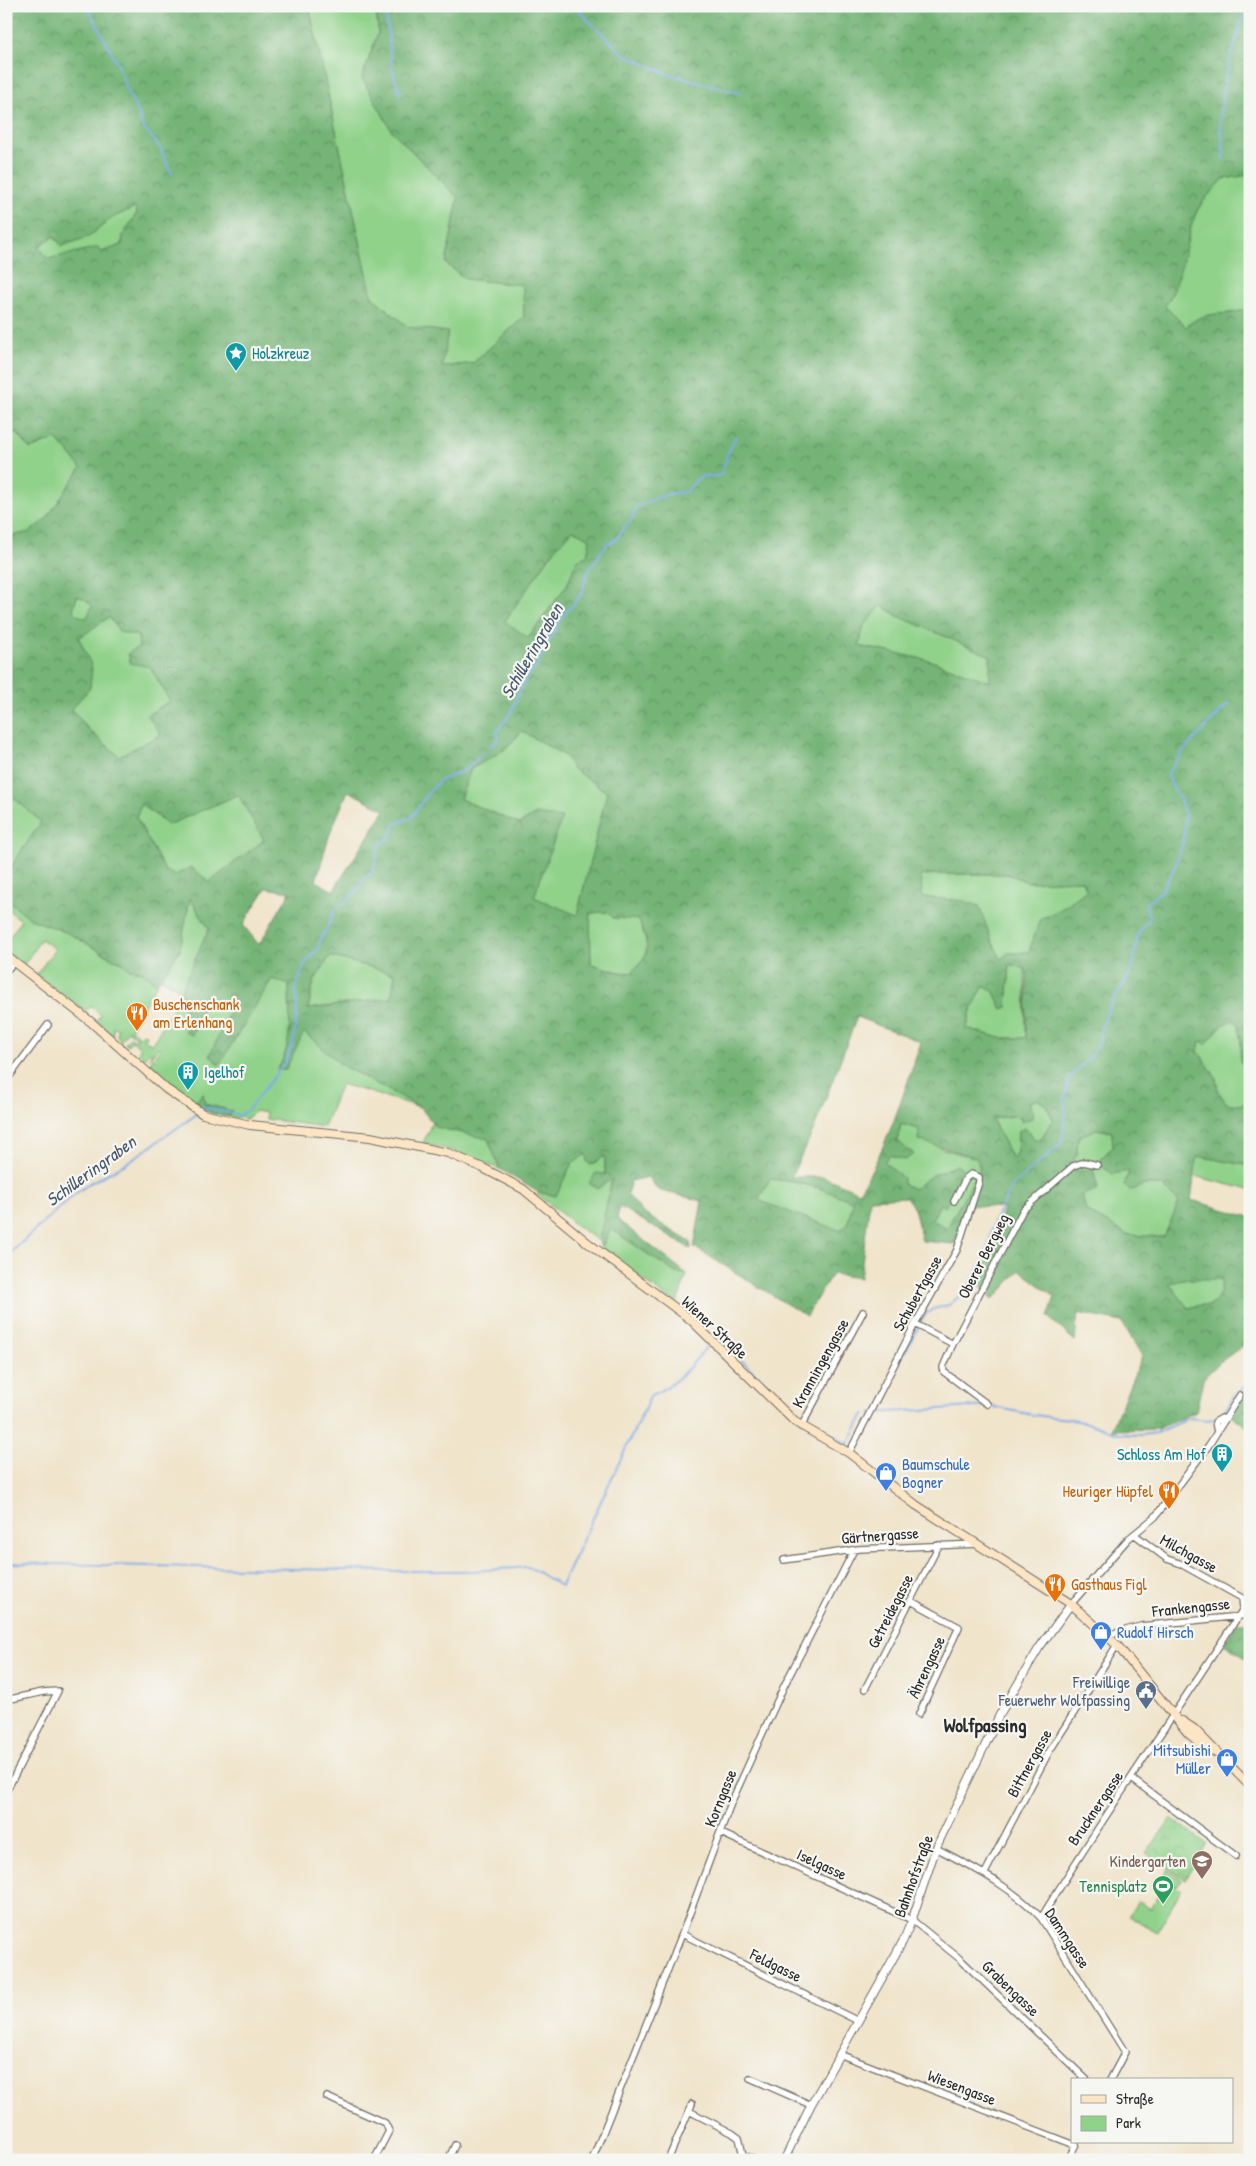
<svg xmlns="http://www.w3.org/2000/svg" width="1256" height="2166" font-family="'Patrick Hand',sans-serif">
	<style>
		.green { fill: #90d28a; stroke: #5e7e5a }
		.forest { fill: url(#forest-crowns); stroke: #507050; fill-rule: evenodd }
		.park { fill: url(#park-crowns); stroke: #5e7e5a }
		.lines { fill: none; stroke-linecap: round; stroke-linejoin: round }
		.stream { stroke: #7eade8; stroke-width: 2 }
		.minor-casing { stroke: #706c63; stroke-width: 8 }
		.tertiary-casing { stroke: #706c63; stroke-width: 9 }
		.secondary-casing { stroke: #706c63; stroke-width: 10 }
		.minor { stroke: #fff; stroke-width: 5.5 }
		.tertiary { stroke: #fff; stroke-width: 7 }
		.secondary { stroke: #fce5c4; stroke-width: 8 }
		.labels { text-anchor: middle; stroke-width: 4.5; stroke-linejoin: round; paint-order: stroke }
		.culture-label { font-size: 16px; fill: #0d838f; stroke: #f6f6f2; text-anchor: start }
		.food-label { font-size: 16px; fill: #c56008; stroke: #f6f6f2; text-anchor: start }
		.street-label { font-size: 16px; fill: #2b2b2b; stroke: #f6f6f2 }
		.shop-label { font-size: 16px; fill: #366cbe; stroke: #f6f6f2; text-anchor: start }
		.service-label { font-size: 16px; fill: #4e5e75; stroke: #f6f6f2; text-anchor: end }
		.education-label { font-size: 16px; fill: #785e54; stroke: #f6f6f2; text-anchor: end }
		.leisure-label { font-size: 16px; fill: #27864d; stroke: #f6f6f2; text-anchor: end }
		.water-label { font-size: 18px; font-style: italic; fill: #48586d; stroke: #f6f6f2 }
		.quarter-label { font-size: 19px; font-weight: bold; fill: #2b2b2b; stroke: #f6f6f2 }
	</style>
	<defs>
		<pattern id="forest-crowns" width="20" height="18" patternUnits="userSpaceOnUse" patternTransform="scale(1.25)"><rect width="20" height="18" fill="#74b476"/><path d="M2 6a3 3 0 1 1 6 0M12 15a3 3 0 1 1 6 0" fill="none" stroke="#5f9361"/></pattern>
		<pattern id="park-crowns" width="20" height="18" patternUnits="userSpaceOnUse" patternTransform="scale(1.25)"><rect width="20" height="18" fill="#90d28a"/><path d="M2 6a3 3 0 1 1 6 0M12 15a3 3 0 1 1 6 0" fill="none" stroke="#7cb477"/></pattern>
	</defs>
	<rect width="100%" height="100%" fill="#f6f6f2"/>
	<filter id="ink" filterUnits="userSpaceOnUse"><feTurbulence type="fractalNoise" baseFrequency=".02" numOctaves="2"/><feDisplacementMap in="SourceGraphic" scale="10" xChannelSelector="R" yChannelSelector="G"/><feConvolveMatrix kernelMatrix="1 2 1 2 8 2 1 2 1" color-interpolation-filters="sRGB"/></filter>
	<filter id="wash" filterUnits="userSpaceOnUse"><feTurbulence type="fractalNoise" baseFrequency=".0096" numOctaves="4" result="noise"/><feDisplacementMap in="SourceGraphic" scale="20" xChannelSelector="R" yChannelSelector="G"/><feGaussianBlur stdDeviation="1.12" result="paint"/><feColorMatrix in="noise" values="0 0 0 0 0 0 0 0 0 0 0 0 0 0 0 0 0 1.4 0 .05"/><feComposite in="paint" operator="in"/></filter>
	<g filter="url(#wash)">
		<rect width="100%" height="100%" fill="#f0e4cb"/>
		<path class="green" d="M309,6H376L378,33L362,78L392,131L458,198L446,264L466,279L523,285L524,317L473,363L441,367L448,332L408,327L372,297Z
			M1250,175V307C1225,320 1209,306 1186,327L1164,306C1181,285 1184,242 1195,216C1200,202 1214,190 1223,179Z
			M135,207L137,213L123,235L122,245L101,252L48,260L39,246L54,236L62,246L88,237L112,218Z
			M16,432L30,449L55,439L65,448L81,468L47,518L30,532L6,537V434Z
			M573,530L590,539L587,556L577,560L567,585L528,638L504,621L555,549Z
			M77,596L85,599L92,606L87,618L79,616L73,610Z
			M881,605L898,616L991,656L990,682L928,660L859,646L864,626Z
			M109,617L120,632L138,636L139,647L171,701L161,735L119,756L91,732L71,709L90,688L79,638Z
			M522,731L565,756L573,769L607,792L577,916L533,897L536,814L519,824L460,799L471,769L504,750Z
			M6,791L41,822L11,867L6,865Z
			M238,794L264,840L209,883L191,867L175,875L165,871L136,817L141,804L168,825Z
			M1008,874L1028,882L1081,880L1087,890L1061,909L1040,919L1029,952L1008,953L1001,959L992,941L964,901L922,897L921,875Z
			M190,898L209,929L182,988L192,1035L205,997L232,1006L210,1055L218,1064L272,979L289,985C289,1012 294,1045 278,1069L285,1070L303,1031L343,1066L420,1107L341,1084L324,1127L266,1119V1113L255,1111L247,1119L228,1117L232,1111L205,1104L203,1094L194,1104L158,1078L154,1071L148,1066L160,1048L158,1047L149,1059L152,1053L150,1052L144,1058L139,1053L140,1047L132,1041L128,1045L125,1044L130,1037L136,1040L137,1037L130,1034V1030H128L120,1042L117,1035L118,1029L113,1028V1036L96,1021L101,1015L91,1006L86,1011L36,975L55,949L41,939L23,966L6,953V943L21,920L6,908V899L33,920L68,933L114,959L120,961L130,969L143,972L156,985L131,1029L140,1037L143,1033L146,1035L144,1039L152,1044L182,993L175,986L160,978L180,950Z
			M607,912L613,918L639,919C648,948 653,951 631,973L619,972L591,964L590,913Z
			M330,956L395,974L392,998L308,1009L314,981Z
			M1010,964L1025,969L1026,1038H999L967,1028L970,1013L984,985L994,992L1002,1009L1007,1007Z
			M1233,1020L1238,1024L1241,1041L1240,1061L1250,1072V1102L1239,1105L1226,1103L1218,1091L1216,1078L1198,1051L1200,1041L1222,1025Z
			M1037,1099L1046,1105L1053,1119L1041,1139L1035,1140L1030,1134L1018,1131L1017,1152L1012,1159L992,1119C1007,1116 1019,1117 1033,1111L1029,1103Z
			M432,1123L436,1127L488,1139L500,1169L450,1150L423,1143Z
			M901,1124L919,1129L942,1149L977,1158L980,1169L947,1229L932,1220L940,1204L945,1207L932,1175L914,1189L903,1184L884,1162L889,1155L904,1160L914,1154L897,1141Z
			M1097,1129L1112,1132L1113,1147L1102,1157L1118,1172L1129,1170L1144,1185H1161L1179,1202L1164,1237L1128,1235L1086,1211L1082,1195L1098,1189L1093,1170L1077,1171L1071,1164L1077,1154V1137Z
			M586,1153L605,1155V1174L612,1178L599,1241L578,1227L538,1195V1192L556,1196L571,1165Z
			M1197,1156L1250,1166V1190L1194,1176Z
			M770,1179C803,1182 823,1188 853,1202L847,1226L838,1230L757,1200Z
			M611,1229L676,1273L687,1274L677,1303L671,1301L601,1248Z
			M1211,1278L1221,1279C1223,1291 1218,1299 1210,1306L1201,1305L1188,1308L1168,1283L1188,1279Z
			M1168,1870L1182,1879L1177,1886L1163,1878Z
			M1167,1882L1181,1890L1157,1932L1129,1915L1138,1901L1151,1909Z"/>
		<path class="forest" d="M6,6H309L372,297L408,327L448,332L442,367L473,363L524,317L523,285L466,279L446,263L458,198L392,131L362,78L378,33L376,6H1250V175L1223,179C1214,190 1200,202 1195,215C1185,242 1181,285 1165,306L1186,327C1209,306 1225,320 1250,307V1072L1240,1061L1241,1041L1238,1024L1233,1020L1222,1025L1206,1044L1200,1041L1198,1051L1216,1078L1218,1091L1226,1103L1239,1105L1250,1102V1166L1197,1156L1191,1200L1250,1217V1341L1220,1362L1203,1379L1196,1412L1157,1429L1111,1430L1142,1356L1122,1322L1078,1313L1075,1341L1048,1317L1055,1297L1020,1270L993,1300L978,1283L1004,1208L971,1205L954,1244L922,1241L914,1208L906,1197L870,1199L860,1278L832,1274L806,1316L694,1247L702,1201L658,1190L648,1177L631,1181L627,1194L643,1213L690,1242L691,1249L620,1207L617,1217L619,1221L687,1274L676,1273L611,1229L601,1248L599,1241L612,1179L597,1189L589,1183L596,1173L605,1174V1156L591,1165L587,1162L586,1154L571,1165L556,1196L538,1192L500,1169L488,1139L436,1127L420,1107L343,1066L304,1032L285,1070H277C294,1045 289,1012 289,984L272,979L219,1065L210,1055L232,1006L205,997L192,1035L186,1032L182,988L209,929L190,898L180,950L156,985L143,972L130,969L120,961L114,959L68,933L33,920L6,899V865L11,867L41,822L6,791V537L30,532L47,518L81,468L65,448L55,439L30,449L17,432L6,434ZM135,207L137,213L123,235L122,245L101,252L98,247L48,259L39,246L54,236L62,246L88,237L112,218ZM573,530L590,539L587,556L577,560L567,585L528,638L505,621L555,549ZM77,596L85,599L92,606L87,618L79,616L73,610ZM882,605L898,616L990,656V682L928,660L859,646L864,626ZM109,617L120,632L138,636L139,647L128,653L130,663L150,667L170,701L147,715L161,735L119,756L91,732L71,709L90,688L92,667L79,638ZM522,731L565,756L573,769L607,792L577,915L534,897L562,818L536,814L519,824L460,799L471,769L504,750ZM348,791L385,810L333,891L316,881L329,836ZM238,795L264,840L209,882L191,867L175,875L165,871L136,817L141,804L168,825ZM931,874H1008L1028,882L1081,880L1087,890L1061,909L1040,919L1029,952L1008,953L1001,959L992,941L979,906L964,901L922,897L921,876ZM266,888L290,892L259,945L243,925ZM607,912L613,918L639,920C648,948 653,951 631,973L619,972L591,964L590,913ZM330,956L395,974L391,998L308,1009L314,981ZM1010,964L1025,969L1027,975L1026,1038H999L967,1028L970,1013L984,985L994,992L1002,1009L1007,1007ZM857,1017L921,1042C904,1093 888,1146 859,1192L824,1177H791L814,1129ZM1037,1099L1046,1105L1053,1119L1041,1139L1035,1140L1025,1128L1018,1131L1017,1152L1012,1159L992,1119L1010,1116L1019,1117L1022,1122L1032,1118L1033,1111L1029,1102ZM901,1124L919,1129L918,1140L977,1158L980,1169L946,1229L932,1219L940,1204L945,1207L966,1171L957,1165L932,1175L914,1189L903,1184V1178L884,1162L889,1155L905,1160L914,1154L897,1141ZM1097,1129L1112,1132L1113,1147L1102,1157L1100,1165L1113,1174L1129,1171L1124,1185L1130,1191L1144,1185H1161L1179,1202L1164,1237L1128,1235L1086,1211L1082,1195L1098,1189L1093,1170L1077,1171L1071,1164L1077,1154L1078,1137ZM770,1179C803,1182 823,1188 853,1202L847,1226L838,1230L758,1200ZM1188,1279H1221C1223,1291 1218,1299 1210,1306L1201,1305L1188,1308L1169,1283Z
			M203,1093L205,1104L232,1111L228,1117L210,1113L194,1104Z
			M1250,1383V1429L1231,1415Z
			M1237,1623H1250V1662L1224,1644Z"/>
		<path class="park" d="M1171,1818L1206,1843L1186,1879L1146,1854Z"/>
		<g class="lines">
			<path class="stream" d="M93,6L90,12L118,65L127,91L139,114L141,124L160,148L172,174
				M385,6L392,69L400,94
				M574,6L623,54L668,74L740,93
				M1224,159L1220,120L1224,82L1246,6
				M489,747L498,740L497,732L510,714L523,685L529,674L536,667L560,620L583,592L586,575L606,544L615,541L625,526L631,521L637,506C654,499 669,492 687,492L696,480L704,476H718L722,473L727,455L736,436
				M202,1107L240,1115L248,1110L284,1064L293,1043L297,1015L296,987L305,963L317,950L322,936L329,925L334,910L348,900L361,886V881C382,868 371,865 379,847C381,842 384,842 388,839C392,835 393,829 395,824L411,818L429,792L441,780L465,770L484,752
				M6,1257L71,1197L90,1183L127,1163L197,1114
				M713,1338L716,1335L801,1419L848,1444L864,1414H866
				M899,1362L926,1314L933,1309L949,1305L967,1290L987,1254L994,1222L1012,1186L1061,1144L1066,1113L1064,1101L1069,1078L1090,1057L1099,1043L1101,1029L1111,1003L1121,989L1133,966L1138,933L1149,920L1146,903C1151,899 1160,894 1163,888C1178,865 1192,829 1181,802C1176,792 1170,784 1168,773L1184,750L1229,703
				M871,1413L990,1406L1033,1415L1079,1420L1118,1434L1141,1435L1156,1433L1190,1418L1207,1420L1216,1419
				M1221,1417L1236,1393L1250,1383
				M6,1563L390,1571H473L529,1567L561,1586L651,1395C678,1385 693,1363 710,1342"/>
		</g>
	</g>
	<g filter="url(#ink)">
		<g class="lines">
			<g class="minor-casing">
				<path id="minor" d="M6,971L14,962
					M6,1081L48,1025
					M915,1324L953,1344
					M987,1404L944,1372L943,1367L953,1344L1023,1210L1073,1166L1084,1162L1097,1165
					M801,1427L863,1312
					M1217,1432L1215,1422L1222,1418L1224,1421
					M849,1453L915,1324L957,1250L979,1182V1177L971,1174L966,1178L954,1201
					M784,1560L859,1549L978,1544
					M911,1601L959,1627L919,1714
					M1071,1604L1128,1539L1155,1517L1209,1445L1240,1395
					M1107,1635L1141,1626L1250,1615
					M865,1689L939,1545
					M6,1700L43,1692L58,1691L6,1792
					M1132,1779L1236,1856
					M721,1833L912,1920L960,1959L1087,2080
					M936,1848C974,1868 1011,1886 1041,1918L1125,2052L1110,2080
					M985,1873L1049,1752L1117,1645
					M1041,1918C1105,1813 1176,1713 1243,1609L1242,1598L1179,1563L1167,1559L1134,1534
					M682,1934L858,2021
					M839,2054L1075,2145
					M750,2078L811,2105
					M327,2097L385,2123L389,2131L374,2160
					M689,2111L732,2133L739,2138L743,2155L740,2160
					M743,2155L755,2160
					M448,2160L455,2145
					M592,2160L682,1934L731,1803L784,1686L854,1550
					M668,2160L692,2104
					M1068,2160L1076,2144"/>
			</g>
			<g class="tertiary-casing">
				<path id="tertiary" d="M784,2160L811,2105L903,1941L912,1920L936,1848L1000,1714L1039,1648L1071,1604"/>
			</g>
			<g class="secondary-casing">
				<path id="secondary" d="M6,956L91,1022L166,1089L203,1114L250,1125L370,1137L448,1153L483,1168L523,1189L588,1243L690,1319L795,1422L849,1453L916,1505L1071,1604L1117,1645L1188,1733L1201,1744L1218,1754
					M1182,1721L1194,1729L1250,1786"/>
			</g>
			<use href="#minor" class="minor"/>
			<use href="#tertiary" class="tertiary"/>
			<use href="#secondary" class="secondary"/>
		</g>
	</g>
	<defs>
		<g id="sight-pin" transform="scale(1.125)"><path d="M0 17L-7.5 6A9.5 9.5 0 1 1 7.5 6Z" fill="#0f9aa8" stroke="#f6f6f2"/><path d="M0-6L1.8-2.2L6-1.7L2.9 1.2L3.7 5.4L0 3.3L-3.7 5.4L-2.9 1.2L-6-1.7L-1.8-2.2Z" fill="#fff"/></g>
		<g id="restaurant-pin" transform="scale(1.125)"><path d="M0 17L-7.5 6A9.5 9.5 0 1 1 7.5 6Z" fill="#e8710a" stroke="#f6f6f2"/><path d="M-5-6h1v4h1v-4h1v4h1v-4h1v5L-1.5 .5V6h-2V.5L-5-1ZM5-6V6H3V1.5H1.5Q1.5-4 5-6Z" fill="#fff"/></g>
		<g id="building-pin" transform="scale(1.125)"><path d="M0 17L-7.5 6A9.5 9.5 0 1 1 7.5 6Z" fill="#0f9aa8" stroke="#f6f6f2"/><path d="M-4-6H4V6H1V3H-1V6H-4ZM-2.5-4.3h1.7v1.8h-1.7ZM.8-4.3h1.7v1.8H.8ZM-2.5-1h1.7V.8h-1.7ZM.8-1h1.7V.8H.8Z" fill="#fff"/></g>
		<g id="shop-pin" transform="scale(1.125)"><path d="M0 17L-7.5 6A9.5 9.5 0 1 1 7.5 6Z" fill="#3f7fe0" stroke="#f6f6f2"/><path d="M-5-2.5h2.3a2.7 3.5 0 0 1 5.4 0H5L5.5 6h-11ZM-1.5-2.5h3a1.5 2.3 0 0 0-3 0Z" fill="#fff"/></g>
		<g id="civic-pin" transform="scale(1.125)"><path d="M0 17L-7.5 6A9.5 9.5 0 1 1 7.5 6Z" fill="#5c6f8a" stroke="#f6f6f2"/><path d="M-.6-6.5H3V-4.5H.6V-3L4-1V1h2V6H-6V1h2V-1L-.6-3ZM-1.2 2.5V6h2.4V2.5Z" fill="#fff"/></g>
		<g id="school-pin" transform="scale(1.125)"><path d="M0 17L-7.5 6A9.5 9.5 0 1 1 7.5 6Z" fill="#8d6e63" stroke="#f6f6f2"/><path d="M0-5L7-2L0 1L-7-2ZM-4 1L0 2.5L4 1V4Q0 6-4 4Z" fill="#fff"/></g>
		<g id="stadium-pin" transform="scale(1.125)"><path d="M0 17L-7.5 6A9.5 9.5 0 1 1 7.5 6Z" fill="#2e9e5b" stroke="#f6f6f2"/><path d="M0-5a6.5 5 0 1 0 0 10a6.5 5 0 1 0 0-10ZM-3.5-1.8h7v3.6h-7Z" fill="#fff"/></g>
	</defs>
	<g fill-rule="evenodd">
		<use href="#sight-pin" x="236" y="353"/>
		<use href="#restaurant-pin" x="137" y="1013"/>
		<use href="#building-pin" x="188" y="1072"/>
		<use href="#building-pin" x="1222" y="1454"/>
		<use href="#shop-pin" x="886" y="1473"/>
		<use href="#restaurant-pin" x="1169" y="1491"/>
		<use href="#restaurant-pin" x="1055" y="1584"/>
		<use href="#shop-pin" x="1101" y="1632"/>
		<use href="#civic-pin" x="1146" y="1691"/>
		<use href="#shop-pin" x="1227" y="1759"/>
		<use href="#school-pin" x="1202" y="1861"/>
		<use href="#stadium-pin" x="1163" y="1886"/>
	</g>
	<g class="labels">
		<g class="culture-label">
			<text x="252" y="359">Holzkreuz</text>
			<text x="204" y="1078">Igelhof</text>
			<text x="1206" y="1460" text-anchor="end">Schloss Am Hof</text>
		</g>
		<g class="food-label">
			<text x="153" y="1010">Buschenschank<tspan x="153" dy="18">am Erlenhang</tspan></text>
			<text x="1153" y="1497" text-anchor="end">Heuriger Hüpfel</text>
			<text x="1071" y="1590">Gasthaus Figl</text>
		</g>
		<g class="street-label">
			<text transform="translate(983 1256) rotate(-63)" y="6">Oberer Bergweg</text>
			<text transform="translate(917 1293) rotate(-61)" y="6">Schubertgasse</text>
			<text transform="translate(715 1327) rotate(43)" y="6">Wiener Straße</text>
			<text transform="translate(820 1363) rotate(-61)" y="6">Kranningengasse</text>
			<text transform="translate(880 1535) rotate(-4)" y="6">Gärtnergasse</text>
			<text transform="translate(1189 1553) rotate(29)" y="6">Milchgasse</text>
			<text transform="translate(1191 1607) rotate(-6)" y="6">Frankengasse</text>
			<text transform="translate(890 1611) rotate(-63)" y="6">Getreidegasse</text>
			<text transform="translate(926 1667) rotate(-65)" y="6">Ährengasse</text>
			<text transform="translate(1029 1763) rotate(-61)" y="6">Bittnergasse</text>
			<text transform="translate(720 1798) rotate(-68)" y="6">Korngasse</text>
			<text transform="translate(1095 1808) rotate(-56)" y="6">Brucknergasse</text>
			<text transform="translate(822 1864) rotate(25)" y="6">Iselgasse</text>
			<text transform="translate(913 1876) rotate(-70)" y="6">Bahnhofstraße</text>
			<text transform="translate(1068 1938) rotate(57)" y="6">Dammgasse</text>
			<text transform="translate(776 1965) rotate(26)" y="6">Feldgasse</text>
			<text transform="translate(1011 1988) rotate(44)" y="6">Grabengasse</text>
			<text transform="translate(962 2087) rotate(21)" y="6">Wiesengasse</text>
		</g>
		<g class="shop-label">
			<text x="902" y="1470">Baumschule<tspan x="902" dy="18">Bogner</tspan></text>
			<text x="1117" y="1638">Rudolf Hirsch</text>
			<text x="1211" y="1756" text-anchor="end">Mitsubishi<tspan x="1211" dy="18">Müller</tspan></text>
		</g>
		<g class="service-label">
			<text x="1130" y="1688">Freiwillige<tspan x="1130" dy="18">Feuerwehr Wolfpassing</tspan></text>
		</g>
		<g class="education-label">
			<text x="1186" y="1867">Kindergarten</text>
		</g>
		<g class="leisure-label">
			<text x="1147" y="1892">Tennisplatz</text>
		</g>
		<g class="water-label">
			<text transform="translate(532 651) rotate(-60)" y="6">Schilleringraben</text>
			<text transform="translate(91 1171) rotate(-36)" y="6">Schilleringraben</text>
		</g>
		<g class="quarter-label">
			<text x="985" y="1732">Wolfpassing</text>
		</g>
	</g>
	<rect width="1256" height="2166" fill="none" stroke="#f6f6f2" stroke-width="25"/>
	<rect x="1071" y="2078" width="162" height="65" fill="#f6f6f2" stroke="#a5a5a2"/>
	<rect x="1081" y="2095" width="25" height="8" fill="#fce5c4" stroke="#a5a5a2"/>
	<text x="1116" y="2104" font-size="15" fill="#2b2b2b">Straße</text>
	<rect x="1081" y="2116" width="25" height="15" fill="#90d28a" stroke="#a5a5a2"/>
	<text x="1116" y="2128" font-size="15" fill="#2b2b2b">Park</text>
</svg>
